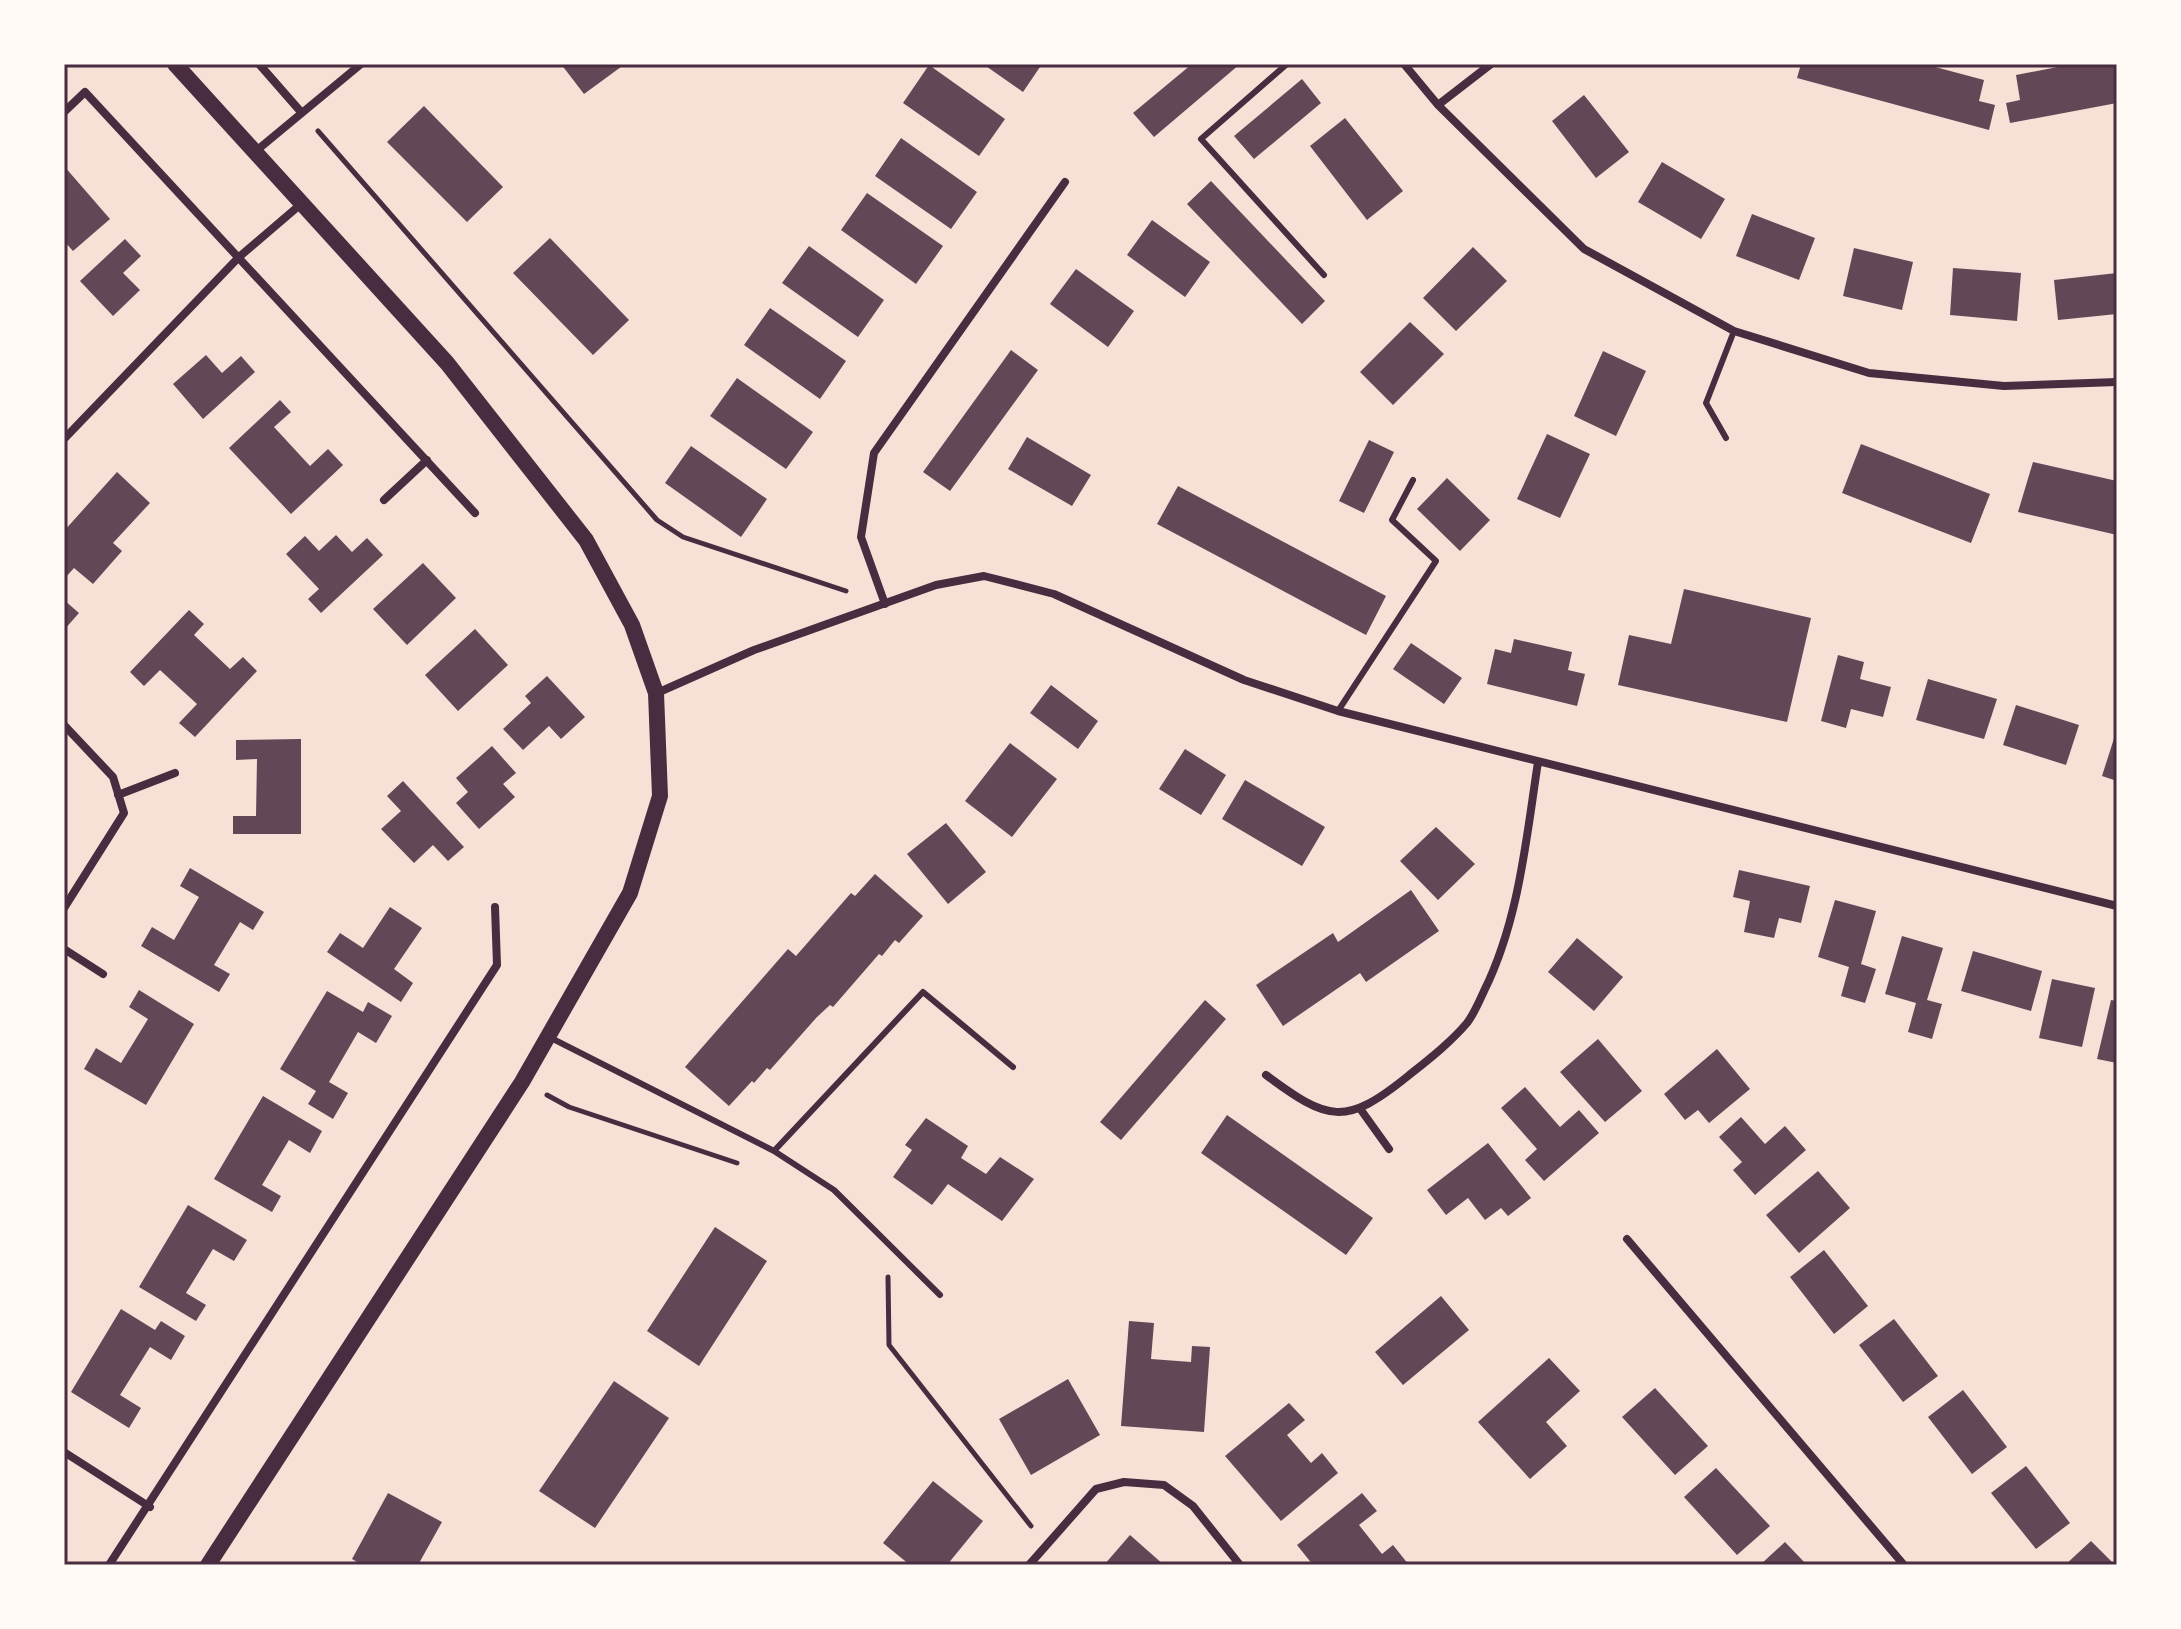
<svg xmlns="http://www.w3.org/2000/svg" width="2181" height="1629" font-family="Montserrat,sans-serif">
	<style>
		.building { fill: #644757 }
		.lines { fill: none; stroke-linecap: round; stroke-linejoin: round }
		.path { stroke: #4a2c40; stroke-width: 5 }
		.service { stroke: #4a2c40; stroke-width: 6 }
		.minor { stroke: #4a2c40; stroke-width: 8 }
		.secondary { stroke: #4a2c40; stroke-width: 16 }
		.neatline { fill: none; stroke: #4a2c40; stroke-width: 3 }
	</style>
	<rect width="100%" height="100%" fill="#f7e1d7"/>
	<path class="building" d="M561,64H625L584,94Z
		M983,64H1042L1023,92Z
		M1192,64H1240L1154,137L1133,113Z
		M1801,64H1924L1984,80L1979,101L1995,105L1989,130L1797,78Z
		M2073,64H2117V103L2010,123L2006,103L2020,100L2016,75Z
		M929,65L1005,119L979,156L903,103Z
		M1302,79L1321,103L1254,159L1234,136Z
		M1584,95L1629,152L1596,178L1552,121Z
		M424,106L503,187L467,222L387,142Z
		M1345,118L1403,191L1367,220L1310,146Z
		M901,138L977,192L951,229L875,176Z
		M1662,162L1725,199L1701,239L1638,202Z
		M64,166L110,219L73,251L64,241Z
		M1211,181L1325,301L1302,324L1187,204Z
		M867,193L943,246L916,284L841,230Z
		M1752,214L1815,238L1799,280L1736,256Z
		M1152,220L1210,262L1185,297L1127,255Z
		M550,238L629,320L593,355L513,273Z
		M125,239L141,256L123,273L140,290L113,316L80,281Z
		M809,246L884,300L858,337L782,283Z
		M1473,247L1507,281L1456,331L1423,298Z
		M1854,248L1913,262L1902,310L1843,296Z
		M1953,268L2021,273L2017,321L1950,315Z
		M1076,269L1134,311L1108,347L1050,304Z
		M2117,273V314L2058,320L2054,280Z
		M770,308L846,361L820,399L744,345Z
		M1410,322L1444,354L1393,405L1360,372Z
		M1011,350L1038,370L950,491L923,472Z
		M1603,351L1646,371L1616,436L1574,416Z
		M206,355L222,373L241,356L255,372L203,419L173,384Z
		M737,378L813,432L786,469L710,416Z
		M280,400L291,412L274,427L310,466L328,449L343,465L291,514L229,448Z
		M1547,434L1590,454L1560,518L1517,499Z
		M1027,437L1091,475L1072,506L1008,469Z
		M1369,440L1394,452L1364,513L1339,501Z
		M1861,444L1990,494L1971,543L1842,493Z
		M691,446L767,499L741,537L665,483Z
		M2033,462L2117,481V535L2018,512Z
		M117,472L150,503L113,543L122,551L93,584L74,568L66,577L64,531Z
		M1447,478L1490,520L1460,551L1417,509Z
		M1178,486L1386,596L1366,635L1157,524Z
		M336,535L352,552L367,538L383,555L321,613L308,599L319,589L286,554L305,536L319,551Z
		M423,563L456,598L407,645L373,609Z
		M1684,589L1811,618L1787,722L1618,685L1629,635L1671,644Z
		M64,600L79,613L64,630Z
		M189,610L204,624L194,635L230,669L243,657L257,671L195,737L179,723L197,704L160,670L144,686L130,672Z
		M475,629L508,665L458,711L425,675Z
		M1514,639L1572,652L1568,670L1585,674L1577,706L1487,684L1495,649L1511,653Z
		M1411,643L1462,678L1444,704L1393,669Z
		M1838,655L1864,662L1860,679L1891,687L1883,717L1851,709L1846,728L1821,721Z
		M547,676L585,717L561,739L549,726L523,750L503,729L531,703L525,696Z
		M1928,679L1997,699L1984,739L1916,720Z
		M1051,685L1098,721L1078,749L1030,713Z
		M2016,705L2079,725L2066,765L2003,745Z
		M2117,729V781L2102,776Z
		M301,739V834H233V816H256L257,759L236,760V740Z
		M1010,743L1057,779L1012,837L965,801Z
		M492,746L516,773L503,784L515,797L479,829L456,803L468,792L456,778Z
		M1185,749L1226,775L1201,815L1159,789Z
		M1245,780L1325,827L1302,866L1222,819Z
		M403,781L464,847L448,861L433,845L414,863L381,829L401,811L387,796Z
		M946,823L986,872L948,904L907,854Z
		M1436,827L1475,864L1438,900L1400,861Z
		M190,868L264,912L253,930L240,922L214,965L230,974L219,992L141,946L152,927L174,940L199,897L180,886Z
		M1739,870L1810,886L1801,923L1779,918L1774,938L1744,932L1750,901L1733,897Z
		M875,874L923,916L899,943L895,940L882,956L879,954L833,1007L830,1005L817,1017L770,1070L767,1068L754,1083L752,1081L729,1106L685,1067L788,949L796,956L851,893L855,896Z
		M1411,890L1439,931L1366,982L1360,973L1283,1026L1256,985L1333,933L1338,942Z
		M1835,900L1876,911L1861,964L1876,969L1865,1003L1841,996L1849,967L1818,957Z
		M390,907L422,928L394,969L413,983L401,1002L327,952L340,933L363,948Z
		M1902,936L1943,948L1927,1000L1942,1004L1932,1039L1908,1032L1916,1003L1885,994Z
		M1577,938L1623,977L1594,1011L1548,972Z
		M1973,951L2042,971L2031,1011L1961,991Z
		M2052,979L2095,988L2082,1047L2039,1038Z
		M139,990L194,1024L146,1105L84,1069L96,1048L121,1063L148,1019L129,1007Z
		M327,991L363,1012L368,1002L392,1016L376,1043L358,1032L329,1082L348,1093L333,1119L308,1104L316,1091L280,1069Z
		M1205,1000L1226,1019L1121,1140L1100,1122Z
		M2111,1000L2117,1001V1063L2097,1059Z
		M1598,1039L1642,1091L1605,1122L1560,1072Z
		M1717,1049L1750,1089L1709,1123L1698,1110L1685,1120L1664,1094Z
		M1525,1087L1560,1127L1579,1110L1599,1133L1544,1181L1525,1160L1537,1149L1501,1108Z
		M263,1096L322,1131L310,1153L289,1140L262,1185L281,1196L272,1212L214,1179Z
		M1227,1115L1373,1218L1346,1255L1201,1153Z
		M1741,1117L1765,1144L1785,1126L1806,1150L1755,1195L1733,1170L1742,1162L1719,1137Z
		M926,1118L968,1146L961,1158L986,1174L1000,1157L1034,1179L1002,1221L948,1184L932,1205L893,1177L912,1150L905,1145Z
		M1488,1143L1531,1198L1508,1216L1501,1208L1485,1220L1468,1198L1446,1215L1427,1190Z
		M1818,1171L1850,1208L1799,1253L1766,1215Z
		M188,1205L247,1240L234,1261L213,1249L186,1293L206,1305L196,1321L139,1287Z
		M715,1227L767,1261L699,1366L647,1331Z
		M1824,1250L1868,1306L1834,1334L1790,1277Z
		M1441,1296L1469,1330L1403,1385L1375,1352Z
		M121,1309L155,1330L161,1321L185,1336L171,1360L150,1347L120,1395L141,1408L129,1428L71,1392Z
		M1894,1319L1938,1376L1903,1402L1859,1345Z
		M1129,1321L1154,1323L1151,1359L1191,1362L1192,1346L1210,1347L1204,1432L1121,1426Z
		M1549,1358L1580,1391L1546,1422L1567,1446L1530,1479L1478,1422Z
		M1068,1379L1100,1435L1031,1475L999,1419Z
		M614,1381L669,1418L595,1528L539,1491Z
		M1655,1388L1708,1446L1675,1475L1622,1417Z
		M1963,1390L2007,1447L1972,1474L1928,1417Z
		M1289,1403L1305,1420L1287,1435L1311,1463L1322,1453L1338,1473L1281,1521L1225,1456Z
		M2026,1466L2070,1523L2036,1549L1991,1493Z
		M1716,1468L1770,1526L1737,1555L1684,1497Z
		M933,1481L983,1521L947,1565H910L883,1543Z
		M388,1493L442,1522L418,1565H362L352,1559Z
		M1362,1493L1377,1511L1359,1525L1382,1554L1393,1545L1409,1565H1313L1297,1545Z
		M1130,1535L1164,1565H1104Z
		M2091,1541L2115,1565H2065Z
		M1785,1542L1807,1565H1760Z"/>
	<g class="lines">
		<path class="path" d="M318,131L657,520L683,537L846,591
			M547,1095L569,1107L737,1163
			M888,1277L889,1345L1031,1526"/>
		<path class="service" d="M1287,64L1201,139L1324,275
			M1726,438L1706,403L1734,331
			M1338,711L1436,561L1392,520L1413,480
			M551,1038L774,1151L923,992L1013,1067
			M774,1151L834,1190L940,1295"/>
		<path class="minor" d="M259,64L301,112
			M1404,64L1438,105L1584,249L1734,331L1869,373L2004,386L2117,382
			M1438,105L1491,64
			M64,112L85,92L475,513
			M256,151L361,64
			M64,439L239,257L301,204
			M384,500L427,460
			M885,604L861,537L874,453L1065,182
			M657,693L754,650L936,585L984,576L1054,594L1244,680L1338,711L2117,906
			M64,725L113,777L124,813L64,908
			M118,795L175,773
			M64,949L103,974
			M1266,1075C1328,1121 1345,1127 1408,1076C1428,1060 1450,1043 1467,1023C1474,1014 1479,1002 1484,991C1519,920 1526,840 1538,762
			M1361,1110L1389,1149
			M1627,1239L1904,1565
			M64,1452L150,1507
			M109,1565L497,965L495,907
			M1029,1565L1096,1489L1124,1482L1164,1485L1193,1506L1240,1565"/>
		<path class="secondary" d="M175,64L447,363L586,540L632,625L656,693L660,796L630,893L522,1082L208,1565"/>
	</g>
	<rect width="2181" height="1629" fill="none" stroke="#fffaf5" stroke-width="132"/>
	<rect x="66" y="66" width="2049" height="1497" class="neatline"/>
</svg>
